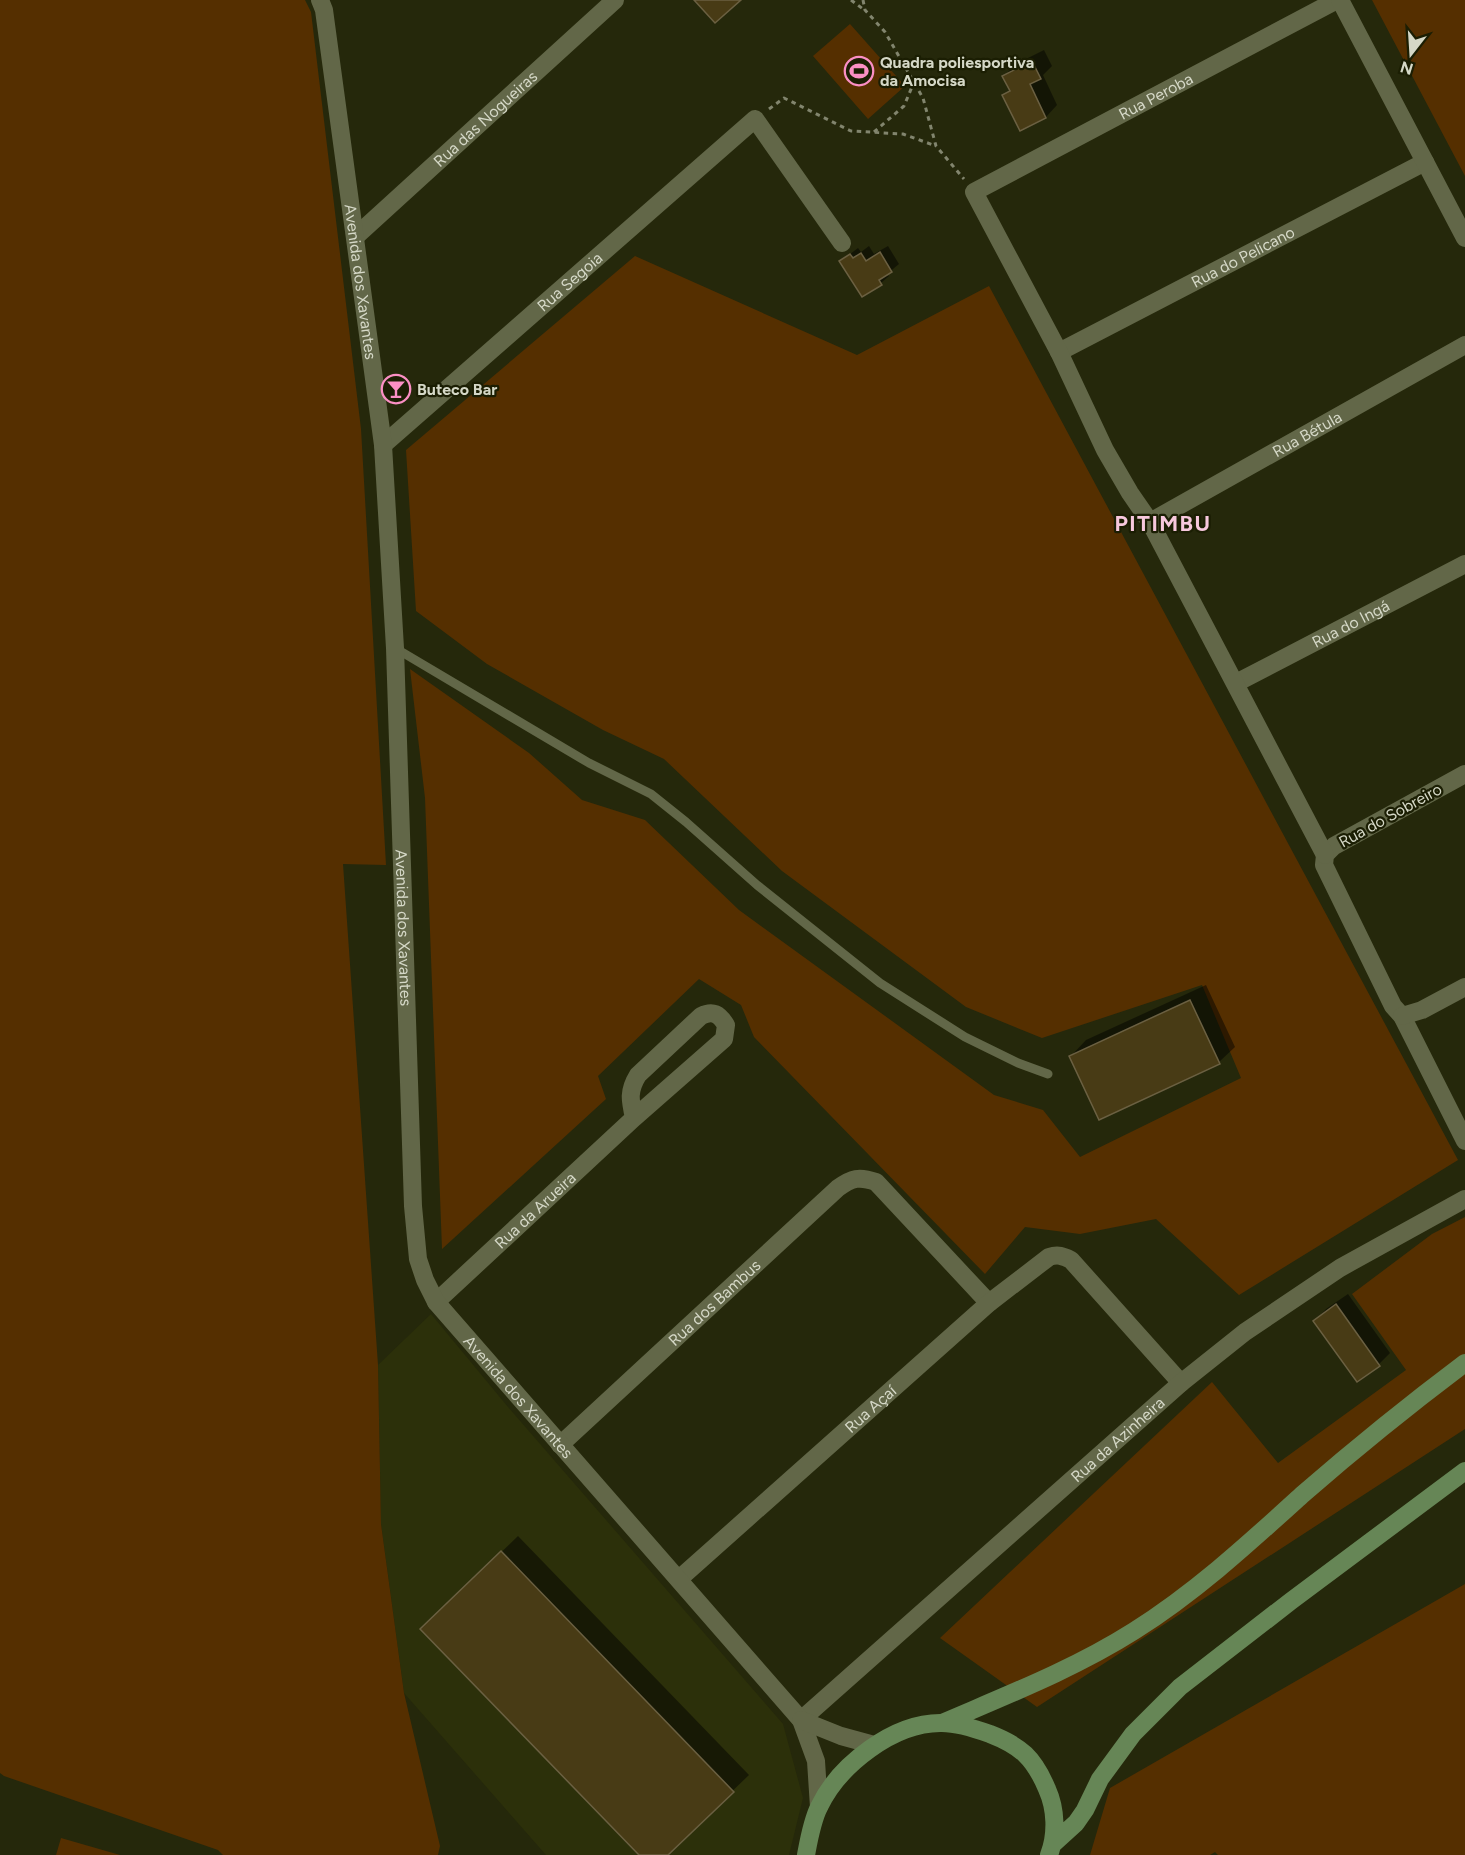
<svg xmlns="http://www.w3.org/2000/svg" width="1465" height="1855" font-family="Figtree,sans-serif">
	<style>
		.built { fill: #2c300a }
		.green { fill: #552f00 }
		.shadow { fill: #0007 }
		.building { fill: #483b15; stroke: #6b6042; stroke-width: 1.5 }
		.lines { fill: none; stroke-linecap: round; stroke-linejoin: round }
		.path { stroke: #82856e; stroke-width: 3; stroke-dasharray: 4.5 4.5; stroke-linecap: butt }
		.service { stroke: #626748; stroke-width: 9 }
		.minor { stroke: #626748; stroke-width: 18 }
		.tertiary { stroke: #626748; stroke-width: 18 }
		.secondary { stroke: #626748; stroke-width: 18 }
		.primary { stroke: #668656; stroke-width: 18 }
		.labels { text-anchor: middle; stroke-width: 4.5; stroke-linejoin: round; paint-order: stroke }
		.poi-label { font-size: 16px; font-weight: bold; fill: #d5d8c7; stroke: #1b1e03; text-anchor: start }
		.street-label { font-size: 16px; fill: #d5d8c7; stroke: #1b1e03 }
		.district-label { font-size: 22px; font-weight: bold; letter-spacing: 1.5px; fill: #f7c8dd; stroke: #1b1e03 }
	</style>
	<rect width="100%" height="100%" fill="#25280b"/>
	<path class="built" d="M431,1314L508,1407L783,1724L803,1798L789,1855H546L404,1693L381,1524L378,1365Z"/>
	<path class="green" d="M0,0H305L311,12L361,429L386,865L343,864L378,1365L381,1524L404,1693L440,1846L438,1855H223L218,1850L4,1776L0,1773Z
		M1372,0H1465V176Z
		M850,24L905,86L868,119L813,56Z
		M635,256L857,355L989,286L1458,1160L1239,1295L1156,1219L1080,1234L1025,1227L985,1274L754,1037L741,1005L699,979L598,1076L606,1099L442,1249L425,798L410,669L529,753L582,800L645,820L739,910L994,1095L1043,1110L1080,1157L1241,1078L1202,985L1042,1038L966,1007L782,871L664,759L603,730L487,664L416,611L406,450Z
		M1465,1217V1429L1037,1707L940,1638L1212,1382L1278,1463L1406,1370L1352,1294L1432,1234Z
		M1465,1584V1855H1218L1215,1852L1210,1855H1090L1110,1788Z
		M61,1838L120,1855H56Z"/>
	<path class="shadow" d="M1044,50L1052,66L1043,75L1057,105L1046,117L1021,129L1004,95L1011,89L1004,76L1016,64Z
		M869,246L874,254L888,246L899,264L887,274L889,276L881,283L862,295L841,261L858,248L861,252Z
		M1206,985L1235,1047L1219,1062L1071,1056L1086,1040Z
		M1348,1294L1390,1353L1379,1364L1315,1321L1326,1309Z
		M518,1536L749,1775L666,1855H641L438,1613Z"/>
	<path class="building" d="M694,0H741L715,23Z
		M1032,61L1041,79L1030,84L1046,118L1020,131L1002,95L1010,91L1002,76Z
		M880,252L892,272L879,280L882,285L862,297L839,261L850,254L853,258L861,253L866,261Z
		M1190,1000L1220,1064L1099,1120L1069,1056Z
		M1336,1304L1380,1366L1357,1382L1313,1321Z
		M501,1551L734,1792L668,1855H639L420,1629Z"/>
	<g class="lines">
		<path class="path" d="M851,0L863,9
			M863,0L865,10L885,32L923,98L936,146L964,179
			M769,109L784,98L851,131L903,134L936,146
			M874,132L904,106L914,82"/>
		<path class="service" d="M395,648L589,763L651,794L686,822L757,885L880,983L965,1037L1018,1063L1048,1074"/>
		<g class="minor">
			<path id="s1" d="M355,237L615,0"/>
			<path id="s2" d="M1059,352L1425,162"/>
			<path id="s3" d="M383,445L755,119L842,243"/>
			<path id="s4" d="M1150,522L1465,345"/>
			<path id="s5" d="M1236,683L1465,564"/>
			<path d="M1465,774L1334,846L1325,855L1324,865L1393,1006L1402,1016L1465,1141"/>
			<path id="s6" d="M1325,855L1150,522L1130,493L1105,450L1059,352L974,192L1337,0"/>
			<path d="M1402,1016L1422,1010L1465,987"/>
			<path id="s7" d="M436,1302L634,1118L724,1039L726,1025C719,1014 713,1010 701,1016L638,1075C628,1091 630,1100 634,1118"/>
			<path id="s8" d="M560,1445L838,1188C852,1178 859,1176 876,1182L989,1303"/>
			<path id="s9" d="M679,1579L989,1303L1049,1257C1058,1254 1063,1256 1071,1260L1181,1383"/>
		</g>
		<g class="tertiary">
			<path d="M1340,0L1465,238"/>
			<path id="s10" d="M801,1720L1181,1383L1245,1332L1340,1268L1465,1199"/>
		</g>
		<g class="secondary">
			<path id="s11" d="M320,0L324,10L383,445L395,648L413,1206L418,1259L425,1280L436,1302L801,1720L816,1761L819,1807"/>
			<path d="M801,1720L841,1736L874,1745"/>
		</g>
		<path class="primary" d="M942,1723C1007,1695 1074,1669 1134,1631C1196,1592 1249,1543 1303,1494C1356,1448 1409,1405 1465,1363
			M1054,1843L1076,1823L1085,1810L1100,1779L1133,1734L1180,1687L1291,1601L1465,1471
			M806,1855C809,1839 812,1821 819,1807C839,1765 894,1722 942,1723C957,1723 976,1729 990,1734C1021,1746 1034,1758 1047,1789C1056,1809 1057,1834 1049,1855"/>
	</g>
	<defs>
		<g id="stadium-ring" transform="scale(1.5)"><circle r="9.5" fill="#1b1e03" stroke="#fb8fc4" stroke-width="1.5"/><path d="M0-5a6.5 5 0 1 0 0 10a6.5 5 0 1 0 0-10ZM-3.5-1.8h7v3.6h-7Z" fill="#fb8fc4"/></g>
		<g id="bar-ring" transform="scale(1.5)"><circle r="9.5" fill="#1b1e03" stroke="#fb8fc4" stroke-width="1.5"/><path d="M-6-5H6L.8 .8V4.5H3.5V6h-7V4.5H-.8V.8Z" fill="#fb8fc4"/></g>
	</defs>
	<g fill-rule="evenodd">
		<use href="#stadium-ring" x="859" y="71"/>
		<use href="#bar-ring" x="396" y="389"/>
	</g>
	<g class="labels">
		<g class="poi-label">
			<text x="880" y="68">Quadra poliesportiva<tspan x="880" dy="18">da Amocisa</tspan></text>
			<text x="417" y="395">Buteco Bar</text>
		</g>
		<g class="street-label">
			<text dy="6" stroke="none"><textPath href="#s6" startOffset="956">Rua Peroba</textPath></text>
			<text dy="6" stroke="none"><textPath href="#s1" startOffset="176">Rua das Nogueiras</textPath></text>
			<text dy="6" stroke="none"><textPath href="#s2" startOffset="207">Rua do Pelicano</textPath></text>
			<text dy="6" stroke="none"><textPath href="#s11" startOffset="285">Avenida dos Xavantes</textPath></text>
			<text dy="6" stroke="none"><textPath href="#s3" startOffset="248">Rua Segoia</textPath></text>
			<text dy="6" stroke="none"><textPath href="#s4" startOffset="180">Rua Bétula</textPath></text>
			<text dy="6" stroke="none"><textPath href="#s5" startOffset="129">Rua do Ingá</textPath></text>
			<text transform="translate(1390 815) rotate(-29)" y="6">Rua do Sobreiro</text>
			<text dy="6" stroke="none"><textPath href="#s11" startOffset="933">Avenida dos Xavantes</textPath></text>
			<text dy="6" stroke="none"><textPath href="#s7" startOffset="135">Rua da Arueira</textPath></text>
			<text dy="6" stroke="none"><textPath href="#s8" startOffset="210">Rua dos Bambus</textPath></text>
			<text dy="6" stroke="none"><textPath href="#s11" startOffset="1437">Avenida dos Xavantes</textPath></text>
			<text dy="6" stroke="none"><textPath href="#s9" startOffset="256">Rua Açaí</textPath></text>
			<text dy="6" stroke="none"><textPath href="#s10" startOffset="423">Rua da Azinheira</textPath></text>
		</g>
		<g class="district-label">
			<text x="1163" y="531">PITIMBU</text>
		</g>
	</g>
	<g transform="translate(1411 54) rotate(197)" stroke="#1b1e03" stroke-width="4.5" paint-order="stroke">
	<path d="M0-4.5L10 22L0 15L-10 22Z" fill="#d5d8c7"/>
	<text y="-9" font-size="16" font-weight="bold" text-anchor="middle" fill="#d5d8c7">N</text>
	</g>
</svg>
